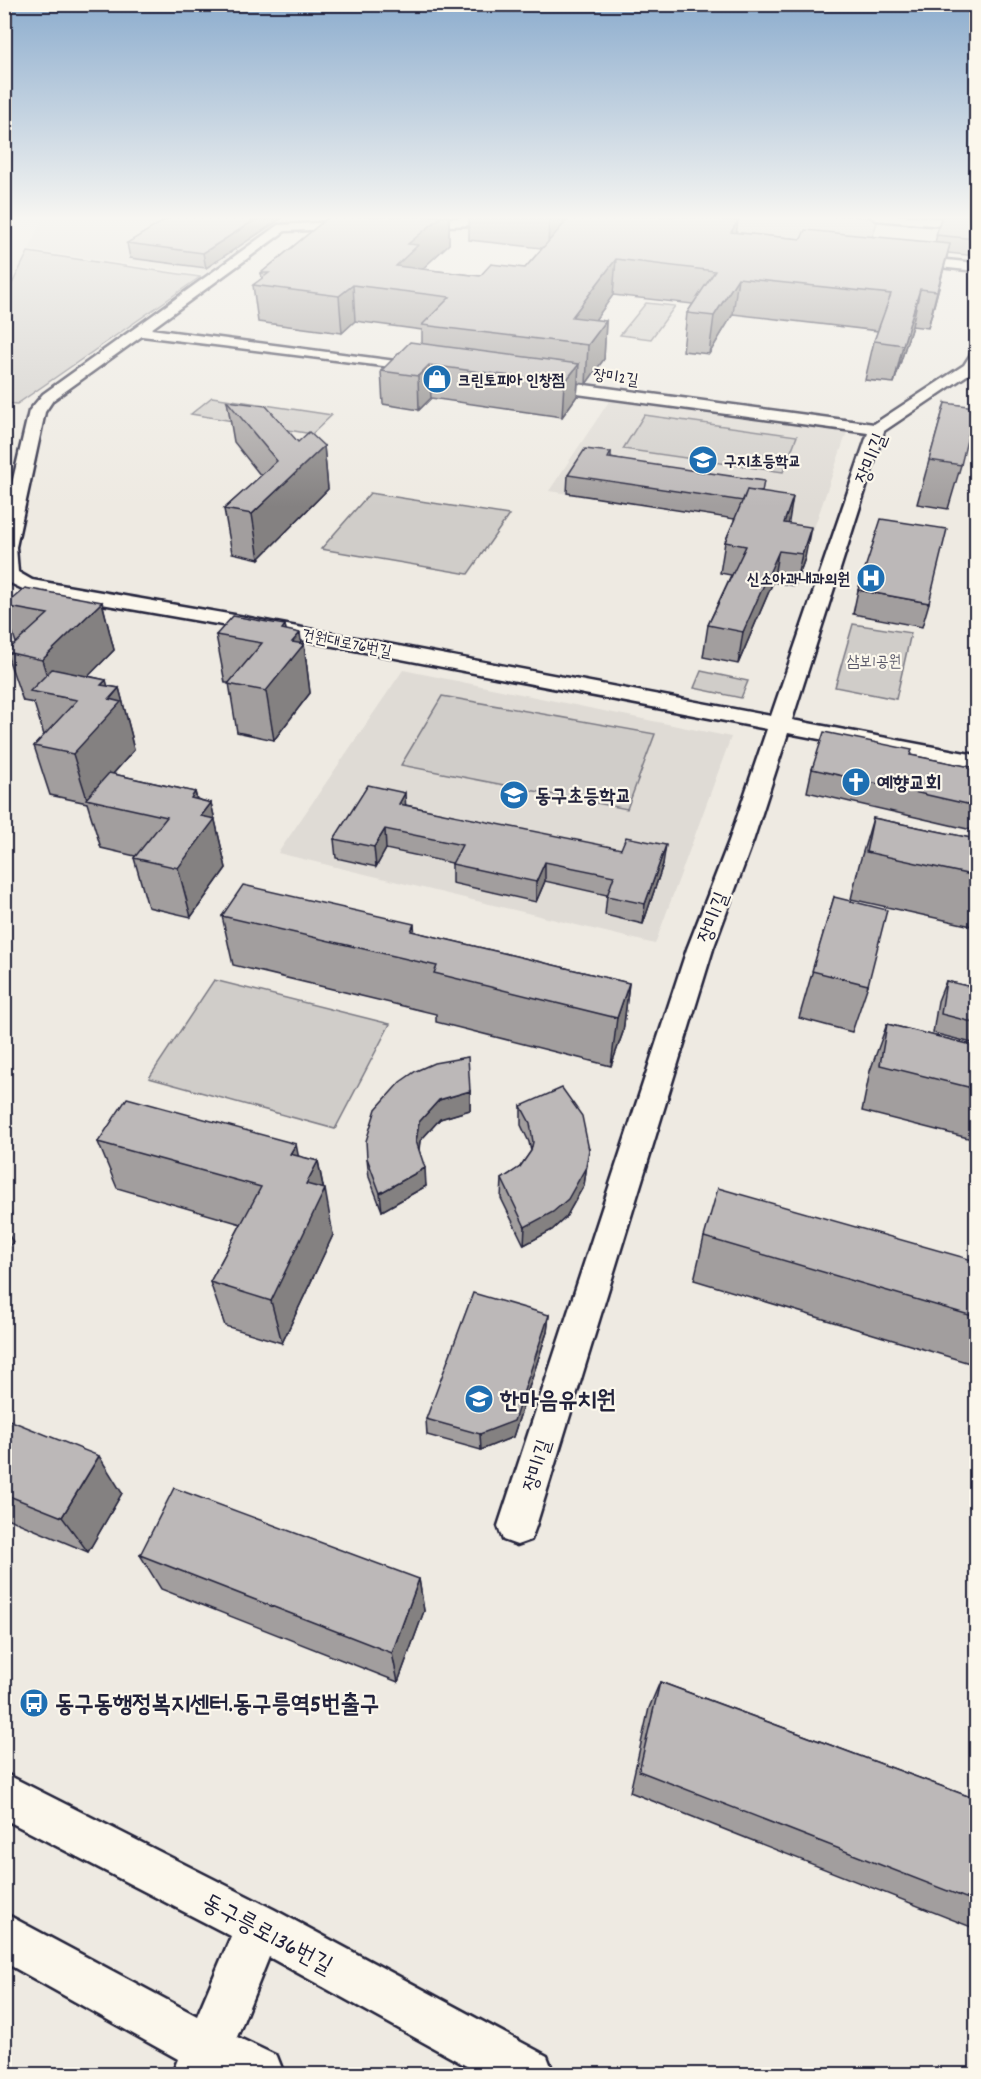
<svg xmlns="http://www.w3.org/2000/svg" width="981" height="2079" font-family="Dekko,'Poor Story',sans-serif">
	<style>
		.built { fill: #dfdbd5 }
		.green { fill: #d0cdc9; stroke: #797882; stroke-width: 1.5 }
		.lines { fill: none; stroke-linecap: round; stroke-linejoin: round }
		.minor-casing { stroke: #22223b; stroke-width: 5 }
		.minor { fill: #fbf7ec; fill-rule: evenodd }
		.wall { fill: #a29e9e; stroke: #22223b; stroke-width: 1.5 }
		.shaded-wall { fill: #848181; stroke: #22223b; stroke-width: 1.5 }
		.building { fill: #bcb8b8; stroke: #22223b; stroke-width: 1.5 }
		.labels { text-anchor: middle; stroke-width: 4.5; stroke-linejoin: round; paint-order: stroke }
		.far-street-label { font-size: 16px; fill: #22223b; stroke: #fbf7ec }
		.far-poi-label { font-size: 16px; font-weight: bold; fill: #22223b; stroke: #fbf7ec; text-anchor: start }
		.far-park-label { font-size: 16px; fill: #565566; stroke: #fbf7ec }
		.street-label { font-size: 20px; fill: #22223b; stroke: #fbf7ec }
		.poi-label { font-size: 20px; font-weight: bold; fill: #22223b; stroke: #fbf7ec; text-anchor: start }
		.near-poi-label { font-size: 24px; font-weight: bold; fill: #22223b; stroke: #fbf7ec; text-anchor: start }
		.near-street-label { font-size: 24px; fill: #22223b; stroke: #fbf7ec }
	</style>
	<rect width="100%" height="100%" fill="#eeeae2"/>
	<filter id="ink" filterUnits="userSpaceOnUse"><feTurbulence type="fractalNoise" baseFrequency=".0167" numOctaves="2"/><feDisplacementMap in="SourceGraphic" scale="12" xChannelSelector="R" yChannelSelector="G"/><feConvolveMatrix kernelMatrix="1 2 1 2 8 2 1 2 1" color-interpolation-filters="sRGB"/></filter>
	<g filter="url(#ink)">
		<path class="built" d="M43,216H285L277,226L202,275L29,250Z
			M612,397L848,429L813,531L549,491Z
			M403,670L731,737L655,944L278,853Z"/>
		<path class="green" d="M552,216H850L878,219L868,251L549,220Z
			M28,252L200,277L17,404L5,403V311L11,286Z
			M646,303L675,306L651,339L620,335Z
			M212,397L332,415L312,434L191,414Z
			M644,415L797,436L783,472L623,449Z
			M370,493L509,515L468,574L321,549Z
			M853,624L911,633L896,699L835,687Z
			M701,671L748,681L741,698L694,688Z
			M442,696L655,734L627,809L401,765Z
			M214,980L390,1024L335,1129L149,1078Z"/>
		<g class="lines">
			<g class="minor-casing">
				<path id="minor" d="M4,216H11L5,220Z
					M870,216H914L976,222V229L876,220Z
					M509,217L515,221L513,224L411,227L405,223L411,219Z
					M356,221L360,222V228L285,231L151,329L426,365L431,366L433,369L431,372L142,336L53,400L45,412L16,547L18,572L32,580L234,615L771,716L868,433L540,389L532,384L540,379L874,424L964,365L971,354L976,353V369L884,431L792,720L976,755V769L788,733L753,841L713,949L536,1526L531,1540L517,1545L503,1540L498,1526L687,949L729,841L767,729L234,627L27,591L4,580V518L29,411L43,394L278,225Z
					M907,256L976,263V271L903,263V257Z
					M4,1773L275,1910L547,2056L554,2074H481L269,1957L237,2037L277,2056L284,2074H172L178,2059L4,1962V1913L197,2016L231,1936L4,1819Z"/>
			</g>
			<use href="#minor" class="minor"/>
		</g>
		<path class="wall" d="M285,216L206,268L130,258L127,243Z
			M330,216H449V244L422,269L480,276L525,268L542,248L469,240V216H684L736,233L801,239L935,243L941,217L937,216H976V256L948,253L928,328L912,326L894,383L865,380L874,341L878,331L733,314L709,354L683,351L687,313L693,304L613,295L595,320L606,321L604,359L586,384L578,383L577,396L562,417L431,398L419,410L383,404L381,371L422,344V330L355,321L342,333L258,322L253,285L262,279L261,273Z
			M227,401L298,442L324,446L328,489L259,559L232,553L224,509L261,476L234,442Z
			M945,403L961,465L948,509L917,504Z
			M611,452V458L762,492L788,523L805,558L795,586L773,582L738,664L703,657L708,625L731,575L720,573L725,542L735,519L567,493L568,475Z
			M858,590L929,603L922,627L853,614Z
			M102,602L114,650L88,676L106,680L107,686L119,688L132,737L131,738L134,750L113,774L195,792L197,799L211,803L226,868L191,917L148,907L134,858L135,856L101,848L87,803L50,795L34,746L44,735L34,703L23,701L6,652L16,643L4,606Z
			M285,625L286,630L301,644H304L310,693L274,740L237,732L229,683H225L216,635Z
			M910,755L976,768V831L807,792L812,769Z
			M406,805L663,864L643,924L605,915L607,895L545,881L536,902L452,883V863L386,849L376,867L336,858L334,839Z
			M873,818L976,839V927L851,899L859,865Z
			M834,897L868,985L852,1032L799,1018Z
			M222,916L415,932L629,983L623,1032L611,1066L436,1022V1014L233,965Z
			M946,981L976,988V1044L933,1033L938,1001Z
			M887,1024L976,1046V1140L862,1111L870,1071Z
			M470,1091V1110L440,1119L420,1141L419,1150L426,1186L382,1211L369,1177L367,1158Z
			M521,1106L589,1150L584,1185L566,1217L552,1230L524,1245L501,1198L502,1179L520,1167L531,1151L529,1142L521,1125Z
			M98,1142L298,1156L318,1161L333,1235L282,1343L225,1326L210,1282L241,1224L117,1188Z
			M704,1237L976,1261V1365L694,1280Z
			M549,1315L547,1332L513,1437L481,1450L427,1435L426,1419Z
			M4,1418L122,1493L88,1552L4,1517Z
			M140,1555L419,1579L424,1611L398,1682L161,1589Z
			M660,1682L976,1799V1929L630,1792L649,1708Z"/>
		<path class="shaded-wall" d="M261,216H285L206,268L203,253Z
			M442,216H449V244L419,272L396,266L408,244Z
			M549,216H564L563,233L548,249Z
			M738,221L733,256L731,232Z
			M950,244L941,279L928,328L937,291Z
			M616,259L613,295L578,344L572,317Z
			M738,278L733,314L709,354L714,316Z
			M353,285L355,321L342,333L339,296Z
			M920,289L912,326L894,383L903,345Z
			M606,321L604,359L586,384L588,345Z
			M579,364L577,396L562,417L564,383Z
			M429,365L431,398L419,410L418,376Z
			M324,446L328,489L259,559L252,514Z
			M793,497L788,527L778,553L773,582L738,664L743,632Z
			M811,527L805,558L795,586L802,554Z
			M102,602L114,650L67,698L53,695L42,660Z
			M285,625L291,661L292,642L300,633L302,647L304,644L310,693L274,740L266,691L282,629Z
			M106,680L111,698L119,688L132,737L131,738L134,750L90,800L87,799L73,754L101,685Z
			M195,792L204,833L201,816L211,803L226,868L191,917L178,868L191,798Z
			M405,793L406,812L399,804Z
			M385,829L386,849L376,867L374,847Z
			M666,845L663,864L643,924L645,904Z
			M545,862V881L536,902V882Z
			M414,924L417,961L411,931Z
			M629,983L623,1032L611,1066L617,1018Z
			M470,1091V1110L440,1119L420,1141L417,1159L416,1141L419,1122L439,1100Z
			M296,1144L305,1190L290,1154Z
			M589,1150L584,1185L566,1217L552,1230L524,1245L525,1227Z
			M318,1161L324,1192L325,1189L333,1235L282,1343L271,1301L306,1184Z
			M425,1168L426,1186L382,1211L380,1193Z
			M4,1201L11,1214L4,1224Z
			M4,1227L13,1242L4,1253Z
			M549,1315L547,1332L513,1437L481,1450L480,1434Z
			M99,1456L122,1493L88,1552L62,1517Z
			M419,1579L424,1611L398,1682L392,1653Z"/>
		<path class="building" d="M172,216H261L203,253L127,243Z
			M330,216H442L408,244L418,245L396,266L480,276L491,264L525,268L571,216H684L738,221L731,232L801,239L805,230L950,244L937,291L920,289L903,345L874,341L891,294L738,278L714,316L687,313L715,271L616,259L572,317L606,321L588,345L422,325L450,297L353,285L339,296L253,285L269,273H261Z
			M942,216H976V239L936,235Z
			M410,342L579,364L564,383L429,365L418,376L381,371Z
			M227,401L266,406L298,442L309,432L324,446L252,514L224,509L277,461Z
			M945,403L975,407L961,465L929,460Z
			M585,449L611,452L608,458L764,481L762,492L747,490L743,501L568,475Z
			M747,490L793,497L784,523L811,527L802,554L779,551L743,632L708,625L746,546L725,542Z
			M881,519L947,529L929,603L858,590Z
			M25,588L102,602L42,660L6,652L48,614L4,606Z
			M233,616L285,625L282,629L300,633L292,642L304,644L266,691L228,684L262,643L216,635Z
			M52,669L106,680L101,685L119,688L109,699L121,702L73,754L34,746L77,700L30,691Z
			M824,732L912,750L910,755L976,768V806L812,769Z
			M109,773L195,792L191,798L211,803L201,816L215,819L178,868L134,858L167,817L86,799Z
			M368,785L405,793L399,804L621,849L626,837L666,845L645,904L607,896L614,876L545,862L536,882L452,864L462,845L385,829L374,847L334,839Z
			M873,818L976,839V876L866,852Z
			M243,885L414,924L411,931L629,983L617,1018L434,973L437,966L222,916Z
			M834,897L887,910L868,985L812,971Z
			M946,981L976,988V1023L941,1014Z
			M887,1024L976,1046V1089L880,1065Z
			M468,1057L470,1091L439,1100L419,1122L416,1141L425,1168L380,1193L367,1158L366,1141L376,1109L400,1082L416,1071L434,1063Z
			M562,1088L582,1116L589,1150L586,1167L568,1199L553,1212L525,1227L502,1179L520,1167L531,1151L533,1142L530,1123L521,1106Z
			M127,1098L296,1144L290,1154L318,1161L306,1184L325,1189L271,1301L210,1282L261,1187L98,1142Z
			M718,1188L976,1261V1317L704,1237Z
			M473,1293L549,1315L514,1421L480,1434L426,1419Z
			M4,1418L99,1456L62,1517L4,1494Z
			M174,1488L419,1579L392,1653L140,1555Z
			M660,1682L976,1799V1902L639,1771Z"/>
	</g>
	<linearGradient id="sky" x2="0" y2="1"><stop stop-color="#8dadce"/><stop offset="0.43" stop-color="#f7f6f2"/><stop offset="1" stop-color="#f7f6f2" stop-opacity="0"/></linearGradient>
	<rect width="981" height="507" fill="url(#sky)"/>
	<defs>
		<g id="shop-disc" transform="scale(1.5)"><circle r="9.5" fill="#1f6fb2" stroke="#fbf7ec"/><path d="M-5-2.5h2.3a2.7 3.5 0 0 1 5.4 0H5L5.5 6h-11ZM-1.5-2.5h3a1.5 2.3 0 0 0-3 0Z" fill="#fff"/></g>
		<g id="school-disc" transform="scale(1.5)"><circle r="9.5" fill="#1f6fb2" stroke="#fbf7ec"/><path d="M0-5L7-2L0 1L-7-2ZM-4 1L0 2.5L4 1V4Q0 6-4 4Z" fill="#fff"/></g>
		<g id="hospital-disc" transform="scale(1.5)"><circle r="9.5" fill="#1f6fb2" stroke="#fbf7ec"/><path d="M-5-5h3v3.5h4V-5h3V5h-3V1.5h-4V5h-3Z" fill="#fff"/></g>
		<g id="church-disc" transform="scale(1.5)"><circle r="9.5" fill="#1f6fb2" stroke="#fbf7ec"/><path d="M-1.2-6h2.4v3.5h3.3v2.4h-3.3V6h-2.4V-.1h-3.3v-2.4h3.3Z" fill="#fff"/></g>
		<g id="bus-disc" transform="scale(1.5)"><circle r="9.5" fill="#1f6fb2" stroke="#fbf7ec"/><path d="M-5-6H5V4H4V6H2V4H-2V6H-4V4H-5ZM-3.5-4V0h7V-4ZM-3.5 1.2v1.5H-2V1.2ZM2 1.2v1.5H3.5V1.2Z" fill="#fff"/></g>
	</defs>
	<g fill-rule="evenodd">
		<use href="#shop-disc" x="437" y="379"/>
		<use href="#school-disc" x="703" y="460"/>
		<use href="#hospital-disc" x="871" y="578"/>
		<use href="#church-disc" x="856" y="782"/>
		<use href="#school-disc" x="514" y="795"/>
		<use href="#school-disc" x="479" y="1399"/>
		<use href="#bus-disc" x="34" y="1703"/>
	</g>
	<g class="labels">
		<g class="far-street-label">
			<text transform="translate(616 376) rotate(8)" y="6">장미2길</text>
			<text transform="translate(347 642) rotate(11)" y="6">건원대로76번길</text>
		</g>
		<g class="far-poi-label">
			<text x="458" y="385">크린토피아 인창점</text>
			<text x="724" y="466">구지초등학교</text>
			<text x="850" y="584" text-anchor="end">신소아과내과의원</text>
		</g>
		<g class="far-park-label">
			<text x="874" y="666">삼보1공원</text>
		</g>
		<g class="street-label">
			<text transform="translate(870 458) rotate(-68)" y="7">장미1길</text>
			<text transform="translate(712 917) rotate(-69)" y="7">장미1길</text>
			<text transform="translate(536 1465) rotate(-73)" y="7">장미1길</text>
		</g>
		<g class="poi-label">
			<text x="877" y="789">예향교회</text>
			<text x="535" y="802">동구초등학교</text>
		</g>
		<g class="near-poi-label">
			<text x="500" y="1407">한마음유치원</text>
			<text x="55" y="1711">동구동행정복지센터.동구릉역5번출구</text>
		</g>
		<g class="near-street-label">
			<text transform="translate(268 1933) rotate(28)" y="8">동구릉로136번길</text>
		</g>
	</g>
	<rect width="981" height="2079" fill="none" stroke="#fbf7ec" stroke-width="24"/>
	<rect x="12" y="12" width="957" height="2055" fill="none" stroke="#22223b" stroke-width="2" filter="url(#ink)"/>
</svg>
